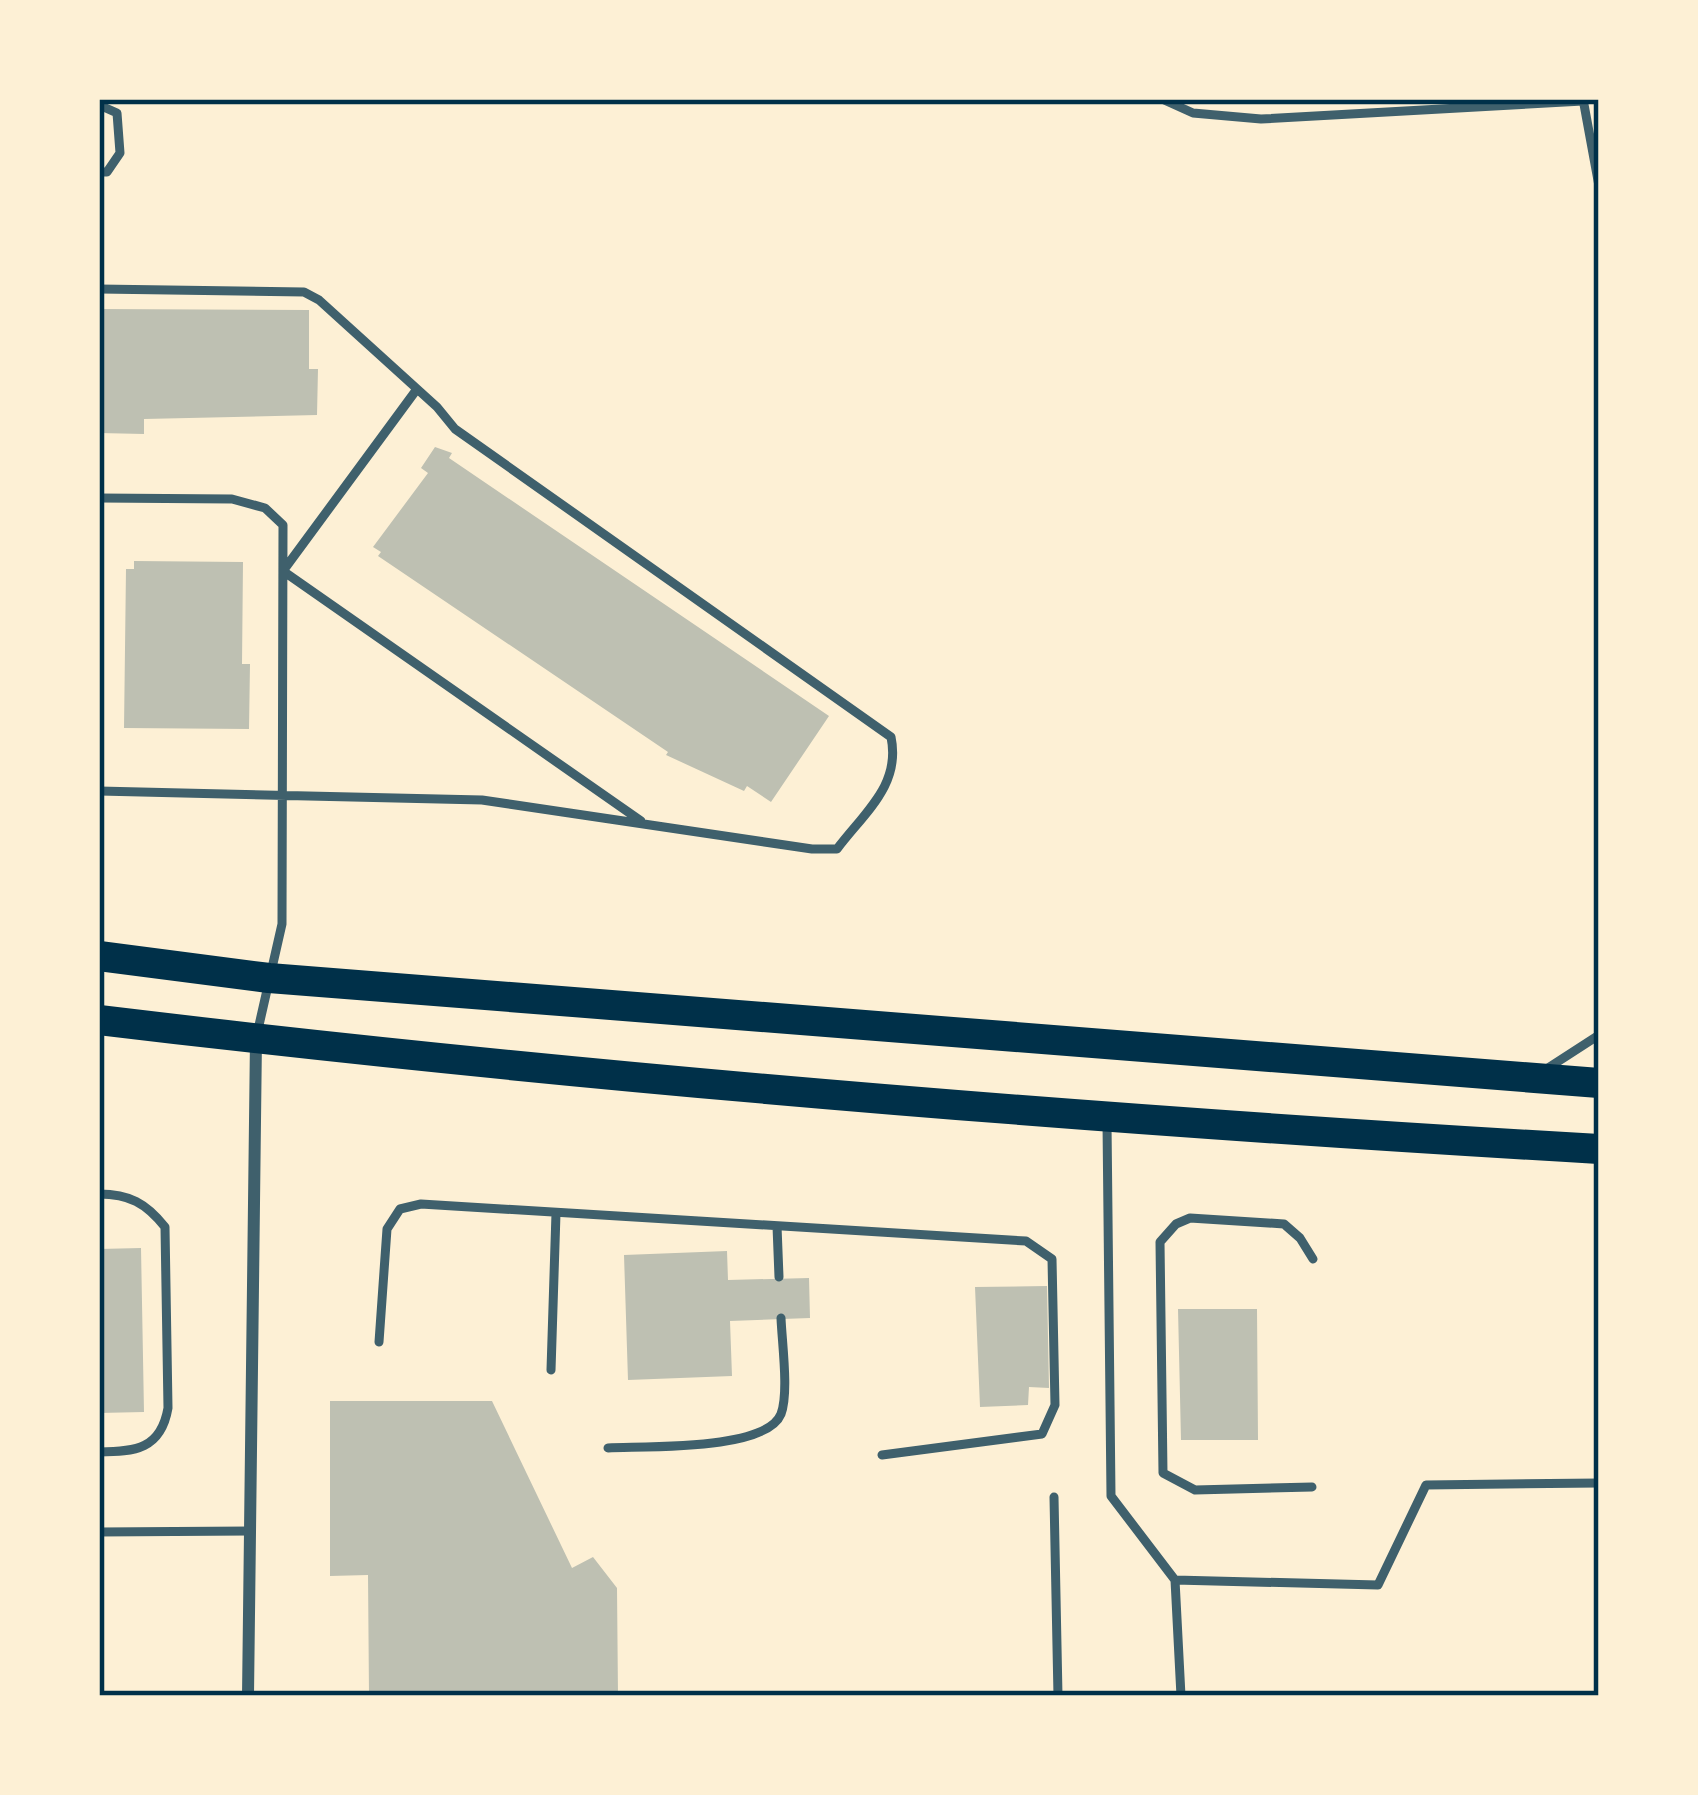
<svg xmlns="http://www.w3.org/2000/svg" width="1698" height="1795" font-family="Rubik,sans-serif">
	<style>
		.building { fill: #bec0b2 }
		.lines { fill: none; stroke-linecap: round; stroke-linejoin: round }
		.service { stroke: #3f606c; stroke-width: 9 }
		.minor { stroke: #3f606c; stroke-width: 12 }
		.primary { stroke: #003049; stroke-width: 30 }
		.neatline { fill: none; stroke: #003049; stroke-width: 4.5 }
	</style>
	<rect width="100%" height="100%" fill="#fdf0d5"/>
	<path class="building" d="M99,309L309,310V369H318L317,415L144,419V434L99,433Z
		M435,447L452,453L449,458L829,716L771,802L747,786L744,791L666,755L668,752L378,556L381,552L373,547L428,473L421,468Z
		M134,561L243,562L242,664H250L249,729L124,728L126,569H134Z
		M141,1248L144,1412L99,1413V1249Z
		M727,1251L728,1280L809,1278L810,1318L730,1321L732,1376L628,1380L624,1255Z
		M1047,1286L1049,1388L1029,1387L1028,1405L980,1407L975,1287Z
		M1178,1309H1257L1258,1440H1181Z
		M330,1401H492L572,1568L593,1557L617,1588L618,1696H369L368,1575L330,1576Z"/>
	<g class="lines">
		<path class="service" d="M1162,99L1193,113L1261,119L1583,101
			M1583,99L1599,186
			M99,105L117,113L120,153L107,172H99
			M99,289L304,292L319,300L437,407L455,429L891,737C901,785 865,812 837,849H812L482,800L99,791
			M417,389L283,571L641,821
			M99,498L232,499L265,508L283,525L282,924L257,1034
			M1548,1068L1599,1035
			M1107,1123L1111,1496L1175,1580L1181,1696
			M99,1194C129,1194 146,1203 165,1227L168,1408C161,1449 135,1452 99,1452
			M777,1226L779,1277
			M379,1342L387,1229L400,1209L421,1204L1026,1241L1052,1259L1055,1405L1042,1434L882,1455
			M551,1370L556,1213
			M608,1448C645,1446 766,1451 781,1414C789,1393 782,1343 781,1318
			M1312,1487L1195,1490L1163,1473L1160,1242L1176,1224L1190,1218L1284,1224L1300,1238L1313,1259
			M1054,1497L1058,1696
			M99,1532L250,1531
			M1175,1580L1378,1585L1426,1485L1599,1483"/>
		<path class="minor" d="M248,1696L256,1039"/>
		<path class="primary" d="M99,956L269,978L1599,1083
			M99,1020C597,1080 1098,1120 1599,1149"/>
	</g>
	<rect width="1698" height="1795" fill="none" stroke="#fdf0d5" stroke-width="204"/>
	<rect x="102" y="102" width="1494" height="1591" class="neatline"/>
</svg>
